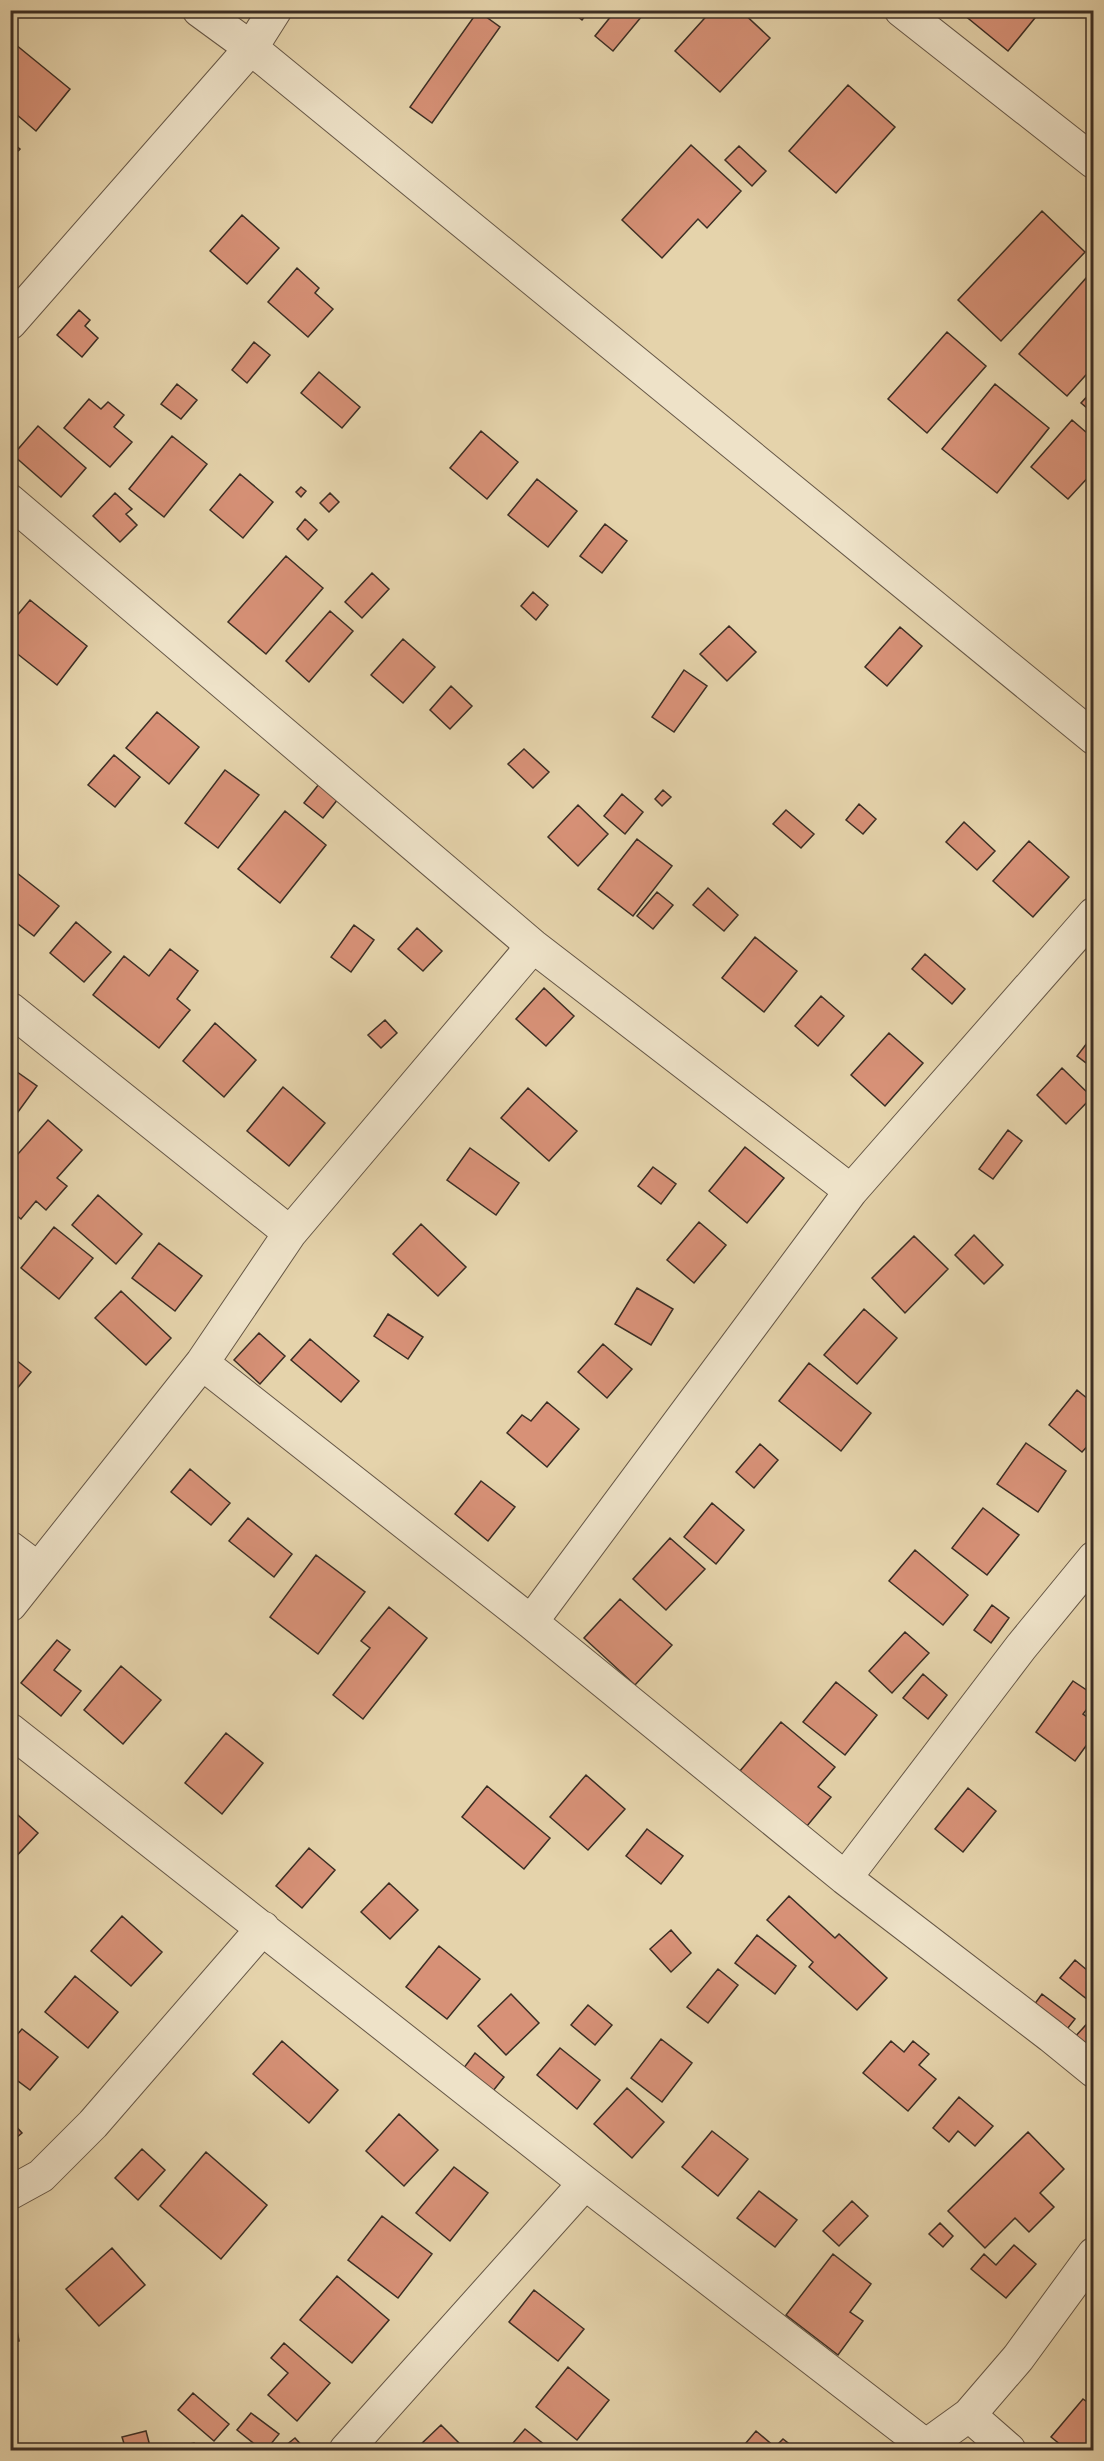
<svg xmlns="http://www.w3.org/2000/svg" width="1104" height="2461" font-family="'IM FELL Great Primer',serif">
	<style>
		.building { fill: #d79177; stroke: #3c2e24; stroke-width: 1.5 }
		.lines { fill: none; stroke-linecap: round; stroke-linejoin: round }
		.minor-casing { stroke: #665746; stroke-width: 35 }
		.minor { stroke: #eee2c8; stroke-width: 33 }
	</style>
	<rect width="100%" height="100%" fill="#e5d3ab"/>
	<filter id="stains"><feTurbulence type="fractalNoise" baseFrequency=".00333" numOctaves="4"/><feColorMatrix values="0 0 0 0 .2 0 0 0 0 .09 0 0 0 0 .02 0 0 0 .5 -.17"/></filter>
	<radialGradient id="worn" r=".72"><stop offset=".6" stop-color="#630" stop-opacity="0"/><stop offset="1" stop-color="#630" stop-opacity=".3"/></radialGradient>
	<path class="building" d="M570,10H590L582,20Z
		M616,10H647L613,51L595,36Z
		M712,10H740L770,38L720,92L675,51Z
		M958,10H1036L1039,13L1008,51Z
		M478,11L500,27L432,123L410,107Z
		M10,40L70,89L36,131L10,109Z
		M848,85L895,127L836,193L789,151Z
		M10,141L20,149L10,159Z
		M691,145L741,191L707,228L698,219L662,258L622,220Z
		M739,146L766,171L752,186L725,160Z
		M1042,211L1085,252L1001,341L958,300Z
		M242,215L279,248L247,284L210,251Z
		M297,268L319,288L315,293L333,309L308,337L268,302Z
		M1094,269V366L1067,396L1019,354Z
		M79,310L90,320L85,326L98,338L82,357L57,335Z
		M947,332L986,366L927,433L888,399Z
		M254,342L270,355L247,383L232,370Z
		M319,372L360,407L342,428L301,393Z
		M177,384L197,400L181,419L161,404Z
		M995,384L1049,428L997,493L942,449Z
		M1094,389V414L1081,403Z
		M89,399L101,409L108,402L124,415L114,427L132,442L110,467L64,428Z
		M1072,420L1094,439V471L1068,499L1031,467Z
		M38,426L86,468L61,497L13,455Z
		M481,431L518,462L487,499L450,468Z
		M172,436L207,464L164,517L129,489Z
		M240,474L273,502L243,538L210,510Z
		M537,479L577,511L548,547L508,515Z
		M301,487L306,491L301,497L296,492Z
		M115,493L132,509L126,514L137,525L120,542L93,516Z
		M330,493L339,502L329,512L320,503Z
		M305,519L317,530L308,540L297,529Z
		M605,524L627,541L602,573L580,556Z
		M286,556L323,588L266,654L228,622Z
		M372,573L389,589L362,618L345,602Z
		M533,592L548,605L536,620L521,606Z
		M30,600L87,646L57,685L10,648V624Z
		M330,611L353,631L309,682L286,661Z
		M729,626L756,652L727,681L700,654Z
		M900,627L922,646L887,686L865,667Z
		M403,639L435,667L403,703L371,675Z
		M684,670L707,686L674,732L652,717Z
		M451,686L472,706L450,729L430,710Z
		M157,712L199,747L169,784L126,748Z
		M524,749L549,772L533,788L508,764Z
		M114,755L140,777L115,807L88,785Z
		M225,770L259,795L218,848L185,823Z
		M319,784L338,799L323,818L304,803Z
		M663,790L671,797L662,806L655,799Z
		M622,794L643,812L625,834L604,816Z
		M859,804L876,819L863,834L846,820Z
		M578,805L608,834L578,866L548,837Z
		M786,810L814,834L801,848L773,824Z
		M285,811L326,845L280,903L238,869Z
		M964,822L995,851L977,870L946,842Z
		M637,839L672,866L633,916L598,889Z
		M1029,841L1069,877L1033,917L993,881Z
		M17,873L59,906L34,936L10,918V881Z
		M708,888L738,915L724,931L693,905Z
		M657,892L673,905L653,929L637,916Z
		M76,922L111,952L84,982L50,953Z
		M354,925L374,940L351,972L331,957Z
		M417,928L442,951L423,971L398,949Z
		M755,937L797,971L764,1012L722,978Z
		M170,949L198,971L177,999L190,1010L159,1048L93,995L124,956L149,976Z
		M925,954L965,989L952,1004L912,969Z
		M544,988L574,1016L546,1046L516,1019Z
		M821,996L844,1016L818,1046L795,1026Z
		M385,1020L397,1033L381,1048L368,1035Z
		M215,1023L256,1060L224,1097L183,1061Z
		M889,1033L923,1063L885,1106L851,1075Z
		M1094,1034V1069L1077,1056Z
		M10,1067L37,1086L18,1112L10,1107Z
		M1062,1068L1092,1097L1066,1124L1037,1095Z
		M283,1087L325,1123L289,1166L247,1131Z
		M528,1088L577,1131L549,1161L501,1118Z
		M48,1120L82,1150L57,1178L67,1186L46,1210L36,1201L21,1219L10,1210V1163Z
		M1008,1130L1022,1141L993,1179L979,1169Z
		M745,1147L784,1178L747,1223L709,1191Z
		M470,1148L519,1183L496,1215L447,1180Z
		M653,1167L676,1184L661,1204L638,1186Z
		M98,1195L142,1234L116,1264L72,1225Z
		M699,1222L726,1245L694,1283L667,1260Z
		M421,1224L466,1267L438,1296L393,1254Z
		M54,1227L93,1258L59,1299L21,1268Z
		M974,1235L1003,1265L984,1284L955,1255Z
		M914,1236L948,1269L905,1313L872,1278Z
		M159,1243L202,1276L175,1311L132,1278Z
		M637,1288L673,1309L651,1345L615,1324Z
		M121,1291L171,1338L146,1365L95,1318Z
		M864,1309L897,1338L857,1384L824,1355Z
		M388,1314L423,1337L408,1359L374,1336Z
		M259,1333L285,1356L260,1384L234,1360Z
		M310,1339L359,1381L341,1402L291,1360Z
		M603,1344L632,1369L607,1398L578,1372Z
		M10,1355L31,1372L10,1397Z
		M809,1363L871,1413L841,1451L779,1401Z
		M1077,1390L1094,1404V1439L1082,1452L1049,1425Z
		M547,1402L579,1429L547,1467L507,1433L522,1415L531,1421Z
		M1026,1443L1066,1471L1038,1512L997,1484Z
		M760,1444L778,1460L754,1488L736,1472Z
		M190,1469L230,1503L211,1525L171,1492Z
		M481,1481L515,1507L488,1541L455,1514Z
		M712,1503L744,1530L716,1564L684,1537Z
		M983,1508L1019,1535L987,1575L952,1548Z
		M248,1518L292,1554L274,1577L229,1541Z
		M670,1538L705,1569L666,1610L633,1579Z
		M915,1550L968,1595L943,1625L889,1581Z
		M316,1555L365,1592L318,1654L270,1617Z
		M620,1599L672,1645L635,1685L584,1638Z
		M992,1605L1009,1618L991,1643L974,1630Z
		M389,1607L427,1638L363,1719L333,1695L370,1648L361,1641Z
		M905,1632L929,1653L892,1693L869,1671Z
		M57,1640L70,1650L54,1670L81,1691L61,1716L21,1683Z
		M121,1666L161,1700L123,1744L84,1710Z
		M923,1674L947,1695L928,1719L903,1698Z
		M1073,1681L1094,1695V1700L1083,1714L1094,1722V1735L1075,1761L1036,1732Z
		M836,1682L877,1715L845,1755L803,1722Z
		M781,1722L835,1767L818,1787L831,1797L807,1826L740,1771Z
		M226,1733L263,1763L222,1814L185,1783Z
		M586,1775L625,1809L588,1850L550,1817Z
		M487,1786L550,1838L524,1869L462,1817Z
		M968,1788L996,1811L963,1852L935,1829Z
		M10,1808L38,1833L10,1863Z
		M647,1829L683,1856L661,1884L626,1856Z
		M309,1848L335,1870L302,1908L276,1886Z
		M389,1883L418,1910L390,1939L361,1912Z
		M789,1896L835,1938L839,1934L887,1978L857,2010L809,1967L813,1962L767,1920Z
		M122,1916L162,1952L131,1986L91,1951Z
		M671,1930L691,1953L671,1972L650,1949Z
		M757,1935L796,1966L775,1994L735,1963Z
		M439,1946L480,1979L447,2019L406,1987Z
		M1075,1960L1094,1976V1994L1088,2000L1060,1978Z
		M718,1969L738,1985L708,2023L687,2007Z
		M75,1976L118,2012L88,2048L45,2012Z
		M511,1994L539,2023L506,2055L478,2026Z
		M1042,1994L1075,2019L1064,2033L1031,2009Z
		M588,2005L612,2025L595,2045L571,2025Z
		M1094,2016V2057L1073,2039Z
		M22,2029L58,2057L30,2090L10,2075V2043Z
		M661,2039L692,2063L662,2102L631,2078Z
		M282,2041L338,2090L309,2123L253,2074Z
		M891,2041L904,2052L913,2041L929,2054L919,2065L936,2079L908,2111L863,2073Z
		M560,2048L600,2080L577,2109L537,2075Z
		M475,2053L504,2077L489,2096L460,2073Z
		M627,2088L664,2122L632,2158L594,2124Z
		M959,2097L993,2126L975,2146L958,2131L949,2142L933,2128Z
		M399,2114L438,2150L404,2186L366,2151Z
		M10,2120L22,2133L10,2143Z
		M712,2131L748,2159L718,2196L682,2167Z
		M1028,2132L1064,2169L1040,2193L1054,2207L1029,2232L1015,2218L985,2248L948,2211Z
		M142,2149L165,2170L138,2200L115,2178Z
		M206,2152L267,2205L221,2259L160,2206Z
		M454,2167L488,2193L450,2241L416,2213Z
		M759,2191L797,2220L775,2247L737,2218Z
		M852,2201L868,2216L839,2246L823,2231Z
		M382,2216L432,2254L398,2298L348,2260Z
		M940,2223L953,2236L943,2247L929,2234Z
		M1014,2245L1036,2264L1006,2298L971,2269L984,2254L996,2265Z
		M112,2248L145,2285L99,2326L66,2289Z
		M833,2254L871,2284L850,2312L863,2321L838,2355L786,2315Z
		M337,2276L389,2320L352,2363L300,2320Z
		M534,2290L584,2329L558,2361L509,2322Z
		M10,2315H14L19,2341L10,2343Z
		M284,2343L330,2383L297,2421L268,2395L288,2373L271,2358Z
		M568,2367L609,2400L577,2440L536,2407Z
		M193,2393L229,2424L214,2441L178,2410Z
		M1083,2399L1094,2407V2440L1085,2450H1067L1051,2437Z
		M251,2413L279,2434L266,2450H262L237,2430Z
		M441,2425L466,2450H422L418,2447Z
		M525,2429L551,2450H507Z
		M146,2431L151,2450H126L122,2437Z
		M756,2431L775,2447L783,2439L797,2450H740Z
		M295,2438L306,2450H280Z
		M194,2443L196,2450H160Z"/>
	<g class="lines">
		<g class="minor-casing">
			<path id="minor" d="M199,10L251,48L1094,738
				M901,10L1094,162
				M10,323L251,48L275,10
				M10,501L533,946L851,1191L1094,914
				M10,1009L290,1233
				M202,1363L531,1622L845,1878L1051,2036L1094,2071
				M10,1548L38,1569
				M10,1605L202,1363L290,1233L533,946
				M531,1622L851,1191
				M10,1730L585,2183L926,2446L923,2450
				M845,1878L1021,1647L1094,1558
				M10,2193L41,2176L93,2124L263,1928
				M969,2415L1009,2450
				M926,2446L969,2415L1018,2358L1094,2254
				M346,2450L585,2183"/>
		</g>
		<use href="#minor" class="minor"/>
	</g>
	<rect width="1104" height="2461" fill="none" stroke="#e5d3ab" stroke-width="36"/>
	<rect x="12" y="12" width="1080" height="2437" fill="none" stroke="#3c2e24" stroke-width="3"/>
	<rect x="18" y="18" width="1068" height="2425" fill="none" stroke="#3c2e24" stroke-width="1.5"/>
	<rect width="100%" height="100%" filter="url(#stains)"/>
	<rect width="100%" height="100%" fill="url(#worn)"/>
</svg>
